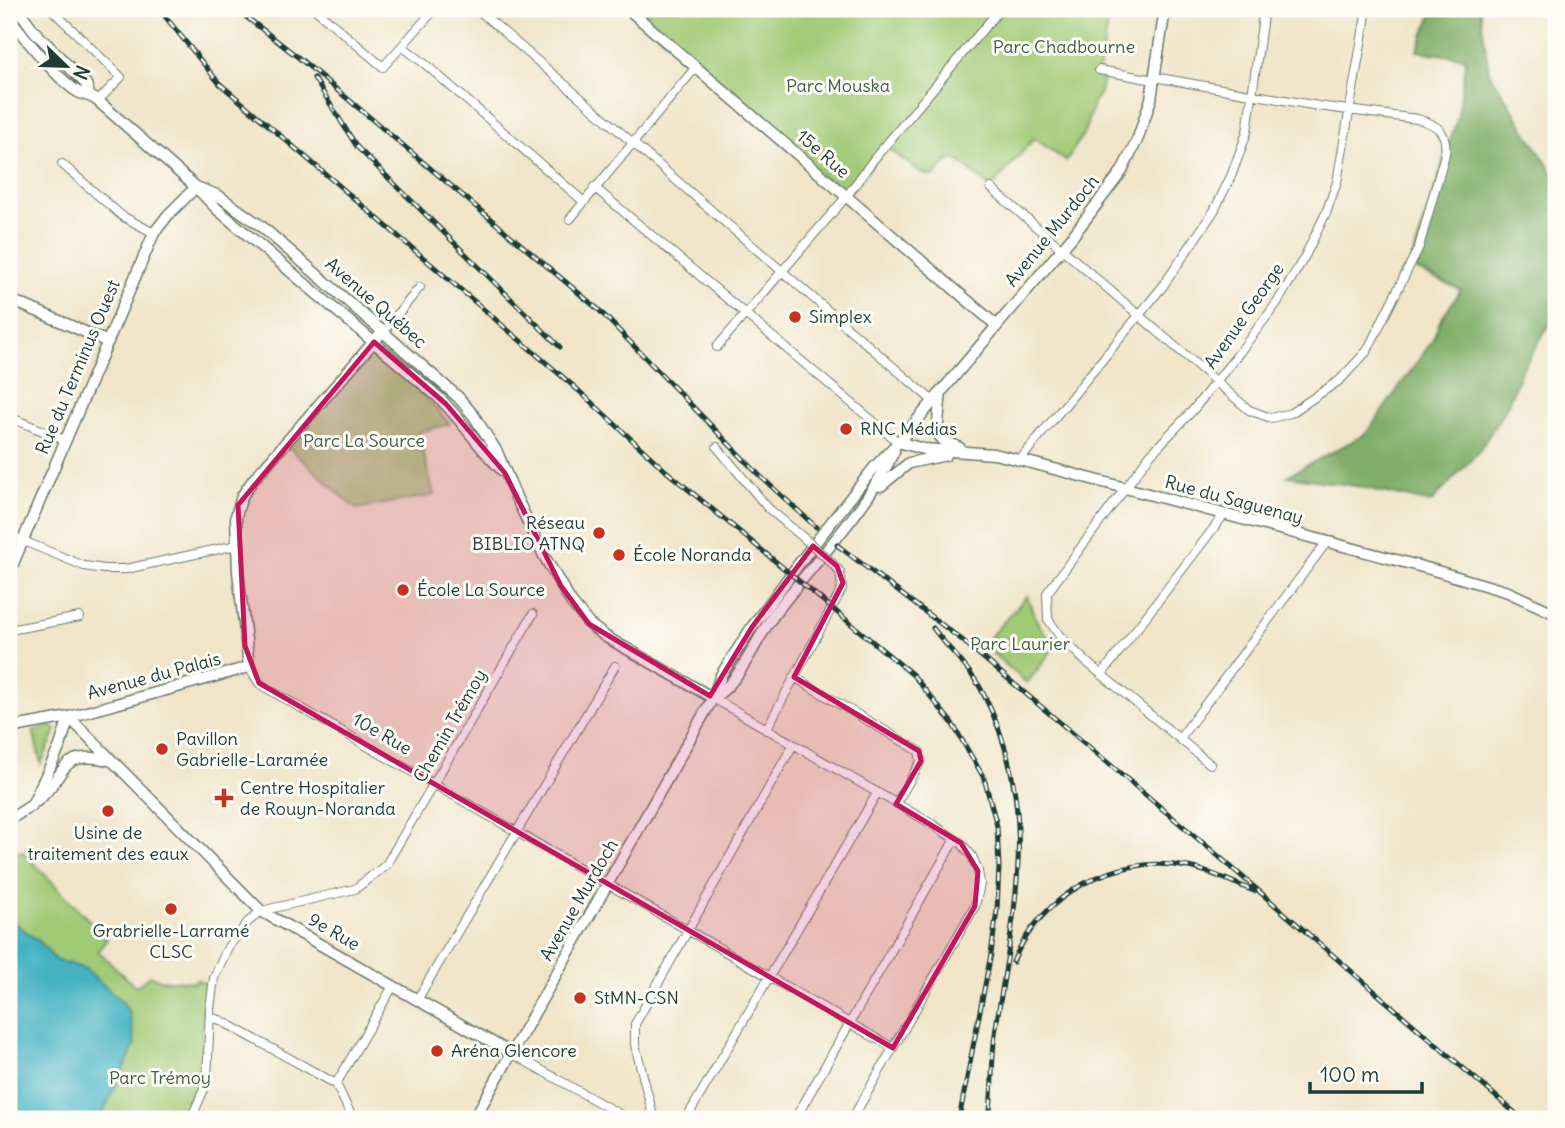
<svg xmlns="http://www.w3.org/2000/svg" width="1565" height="1128" font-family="Delius,sans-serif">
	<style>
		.green { fill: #a1ca76; stroke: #608455; stroke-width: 2 }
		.forest { fill: #80ae67; stroke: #50764e; stroke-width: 2 }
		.water { fill: #45b2c2; stroke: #32787b; stroke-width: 2 }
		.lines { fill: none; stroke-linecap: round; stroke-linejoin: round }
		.street-casing { stroke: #687868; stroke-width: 10 }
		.secondary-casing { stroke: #687868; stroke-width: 13 }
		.street { stroke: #fff; stroke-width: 8 }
		.secondary { stroke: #fff; stroke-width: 10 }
		.rail-casing { stroke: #1f3d34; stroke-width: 5 }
		.rail { stroke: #fdfcf7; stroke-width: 2.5; stroke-dasharray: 8; stroke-linecap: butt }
		.street-bridge-casing { stroke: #687868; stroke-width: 10; stroke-linecap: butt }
		.street-bridge { stroke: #fff; stroke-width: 8 }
		.marked { fill: #c2185b; fill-opacity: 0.2; stroke: #c2185b; stroke-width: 5; stroke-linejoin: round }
		.poi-dot { fill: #c8321e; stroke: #fdfcf7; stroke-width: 2.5 }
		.labels { text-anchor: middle; stroke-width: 6; stroke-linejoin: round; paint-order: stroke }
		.park-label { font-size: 18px; fill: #406044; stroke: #fdfcf7 }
		.street-label { font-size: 18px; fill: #1f3d34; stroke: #fdfcf7 }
		.poi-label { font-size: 18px; fill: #1f3d34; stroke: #fdfcf7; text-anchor: start }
	</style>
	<rect width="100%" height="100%" fill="#fdfcf7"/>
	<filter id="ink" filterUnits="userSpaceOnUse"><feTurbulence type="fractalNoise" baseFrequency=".0143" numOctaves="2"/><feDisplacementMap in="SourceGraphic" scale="14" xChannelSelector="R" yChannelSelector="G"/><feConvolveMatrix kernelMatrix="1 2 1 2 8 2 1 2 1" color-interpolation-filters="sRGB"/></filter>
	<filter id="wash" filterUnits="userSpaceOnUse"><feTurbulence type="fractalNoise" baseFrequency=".00686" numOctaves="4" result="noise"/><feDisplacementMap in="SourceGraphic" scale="28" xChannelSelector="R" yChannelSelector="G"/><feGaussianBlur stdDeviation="1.57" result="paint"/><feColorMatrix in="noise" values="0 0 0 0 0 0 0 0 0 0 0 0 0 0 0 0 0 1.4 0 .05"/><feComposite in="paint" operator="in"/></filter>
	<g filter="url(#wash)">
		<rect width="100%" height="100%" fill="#f0e5c9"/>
		<path class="green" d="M649,9H1111L1099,70L1102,81L1100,93L1094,101L1084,133L1066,161L1034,138L991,188L956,159L948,161L934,176L923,174L886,147L846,197L645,23Z
			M374,349L420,391L450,424L418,432L434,495L356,509L285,444Z
			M1027,596C1035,618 1038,629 1056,645L1027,683L983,645Z
			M51,726L56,730L41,764L33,731Z
			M22,851L107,939L98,951L136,987L150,975C170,987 176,976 194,983L196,979L205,983L200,1076L182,1119H100L86,969L55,960L41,943L9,919V854Z"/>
		<path class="forest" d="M1434,9H1480L1489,72L1556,178V314L1521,371L1507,406L1480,450L1431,503L1356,486L1287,476L1366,434L1432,341L1440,321L1461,290L1410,267L1458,116L1466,58L1417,51Z"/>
		<path class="water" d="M9,919L41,943L55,960L86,969L122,1002L129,1012L135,1045L100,1119H9Z"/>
	</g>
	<g filter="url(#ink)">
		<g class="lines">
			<g class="street-casing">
				<path id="street" d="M51,9L121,77L98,101
					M315,9L383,67L435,9
					M477,9L933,401
					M402,46L425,64L583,201
					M1099,70L1154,80
					M62,164L122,216L154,233
					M594,187L898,442
					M991,188L1249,410L1271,418L1291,413L1340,380L1367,351L1419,247L1445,154C1448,132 1437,124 1417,119L1318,106L1154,77
					M570,219L696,67
					M383,332L420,287
					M717,347L846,197L874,159L1000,9
					M9,417L65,440
					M717,447L768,508L805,539
					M1019,461L1163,286L1214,211L1232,174L1247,132L1264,9
					M9,535L84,566L104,569H126L237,545
					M9,630L80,617
					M249,667L259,683L268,689L893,1048
					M1102,674L1223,516
					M794,677L919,751L921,761L896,804
					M713,698L932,824L961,843L972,856L978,871L980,884L975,906L852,1119
					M766,730L842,589L840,572L829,560
					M1180,738L1326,543
					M1210,764L1084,660L1059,635L1048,619L1047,593L1150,455L1193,410L1239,353L1277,303L1305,256L1326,213L1337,182L1367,9
					M417,1000L615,666
					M210,1017L220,1020L336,1084L353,1119
					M511,1053L628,1119
					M336,1084L393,986
					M191,1119L207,1082L210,1009L214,978L228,947L248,922L261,911L355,889L386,865L533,614
					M654,1119L635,1045V1024L793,745
					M686,1119L877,793
					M795,1119L955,839"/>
			</g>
			<g class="secondary-casing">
				<path id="secondary" d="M18,9L35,32L86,84L89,94
					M628,9L996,325
					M9,17C23,36 58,80 78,92C86,96 89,94 98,101L196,187L217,209L437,396C462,419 479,449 504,472
					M196,187L219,196L261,226L458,397L474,416L497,452L516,497L544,556L571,602L589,624L606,637L713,698
					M9,299L108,342
					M941,391L937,433L943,440L960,448
					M898,442L924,449L994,454L1024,461L1430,569L1508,592L1556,614
					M881,486L909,463L946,455
					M9,573L154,233L168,215L196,187
					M713,698C741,681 754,643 773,616C812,564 868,509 894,451
					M69,717L261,911L511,1053
					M9,728L69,717L249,667L238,572L236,516L242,496L253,480L378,337
					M37,801C69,774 57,748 112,761
					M9,820L32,805L60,746L69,717
					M474,1119L713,698L721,675L752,627L804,557L873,469L903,437L1072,237L1122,171L1138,138L1151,99L1165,9"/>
			</g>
			<use href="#street" class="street"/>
			<use href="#secondary" class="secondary"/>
			<g class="rail-casing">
				<path id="rail" d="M159,9L219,83L578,390L666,471L913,675L952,723L984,778L997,826L999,867L997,910L991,954L959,1119
					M236,9L299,58L599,310L760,476L816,527
					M314,78L357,147L560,347
					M837,545L962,640L1216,854L1522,1119
					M933,628C948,649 970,668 982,691C1043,808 1013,913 995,1034C991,1062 993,1091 989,1119
					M1013,962C1041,894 1115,853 1188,867C1211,871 1233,883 1254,891"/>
			</g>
			<use href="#rail" class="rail"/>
			<g class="street-bridge-casing">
				<path id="street-bridge" d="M805,539L829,560"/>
			</g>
			<use href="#street-bridge" class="street-bridge"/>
		</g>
	</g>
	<path class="marked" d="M374,342L446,404L505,473L561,586L589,624L710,696L752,627L813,546L837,566L843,583L794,677L919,751L921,761L896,804L961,843L978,871L975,906L893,1048L259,683L245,646L238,505Z"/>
	<g class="poi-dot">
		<circle cx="795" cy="317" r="7"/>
		<circle cx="846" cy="429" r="7"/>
		<circle cx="599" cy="533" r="7"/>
		<circle cx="619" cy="555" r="7"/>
		<circle cx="403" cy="590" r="7"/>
		<circle cx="162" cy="749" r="7"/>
		<path d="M220.5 787.5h7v7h7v7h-7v7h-7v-7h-7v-7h7z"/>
		<circle cx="108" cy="811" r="7"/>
		<circle cx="171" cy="909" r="7"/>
		<circle cx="580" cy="998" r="7"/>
		<circle cx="437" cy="1051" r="7"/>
	</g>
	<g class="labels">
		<g class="park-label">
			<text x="1064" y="53">Parc Chadbourne</text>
			<text x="838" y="92">Parc Mouska</text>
			<text x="364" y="447">Parc La Source</text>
			<text x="1020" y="650">Parc Laurier</text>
			<text x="160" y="1084">Parc Trémoy</text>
		</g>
		<g class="street-label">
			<text transform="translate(823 154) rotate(41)" y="6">15e Rue</text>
			<text transform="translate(1052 231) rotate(-51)" y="6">Avenue Murdoch</text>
			<text transform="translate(376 303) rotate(41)" y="6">Avenue Québec</text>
			<text transform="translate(1244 316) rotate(-55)" y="6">Avenue George</text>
			<text transform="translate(78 367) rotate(-67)" y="6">Rue du Terminus Ouest</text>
			<text transform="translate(1234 500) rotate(15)" y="6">Rue du Saguenay</text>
			<text transform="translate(154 676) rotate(-15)" y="6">Avenue du Palais</text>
			<text transform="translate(450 726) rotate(-60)" y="6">Chemin Trémoy</text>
			<text transform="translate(382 734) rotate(30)" y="6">10e Rue</text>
			<text transform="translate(579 900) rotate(-60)" y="6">Avenue Murdoch</text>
			<text transform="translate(334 932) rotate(30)" y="6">9e Rue</text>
		</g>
		<g class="poi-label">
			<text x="809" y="323">Simplex</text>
			<text x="860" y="435">RNC Médias</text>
			<text x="585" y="529" text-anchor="end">Réseau<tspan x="585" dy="21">BIBLIO ATNQ</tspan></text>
			<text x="633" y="561">École Noranda</text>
			<text x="417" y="596">École La Source</text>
			<text x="176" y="745">Pavillon<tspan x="176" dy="21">Gabrielle-Laramée</tspan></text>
			<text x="240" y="794">Centre Hospitalier<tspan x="240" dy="21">de Rouyn-Noranda</tspan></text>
			<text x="108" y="839" text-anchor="middle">Usine de<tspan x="108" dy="21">traitement des eaux</tspan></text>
			<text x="171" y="937" text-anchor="middle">Grabrielle-Larramé<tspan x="171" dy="21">CLSC</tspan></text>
			<text x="594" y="1004">StMN-CSN</text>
			<text x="451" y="1057">Aréna Glencore</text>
		</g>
	</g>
	<rect width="1565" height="1128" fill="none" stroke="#fdfcf7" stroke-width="35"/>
	<g transform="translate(66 66) rotate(113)" stroke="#fdfcf7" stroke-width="5" paint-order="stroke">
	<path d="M0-5L12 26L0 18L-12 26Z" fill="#1f3d34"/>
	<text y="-10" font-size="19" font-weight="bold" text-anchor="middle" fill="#1f3d34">N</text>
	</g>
	<path d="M1310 1082v10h112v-10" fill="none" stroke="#1f3d34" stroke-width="3.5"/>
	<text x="1320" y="1082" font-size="21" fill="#1f3d34" stroke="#fdfcf7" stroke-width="5" paint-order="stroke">100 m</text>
</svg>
